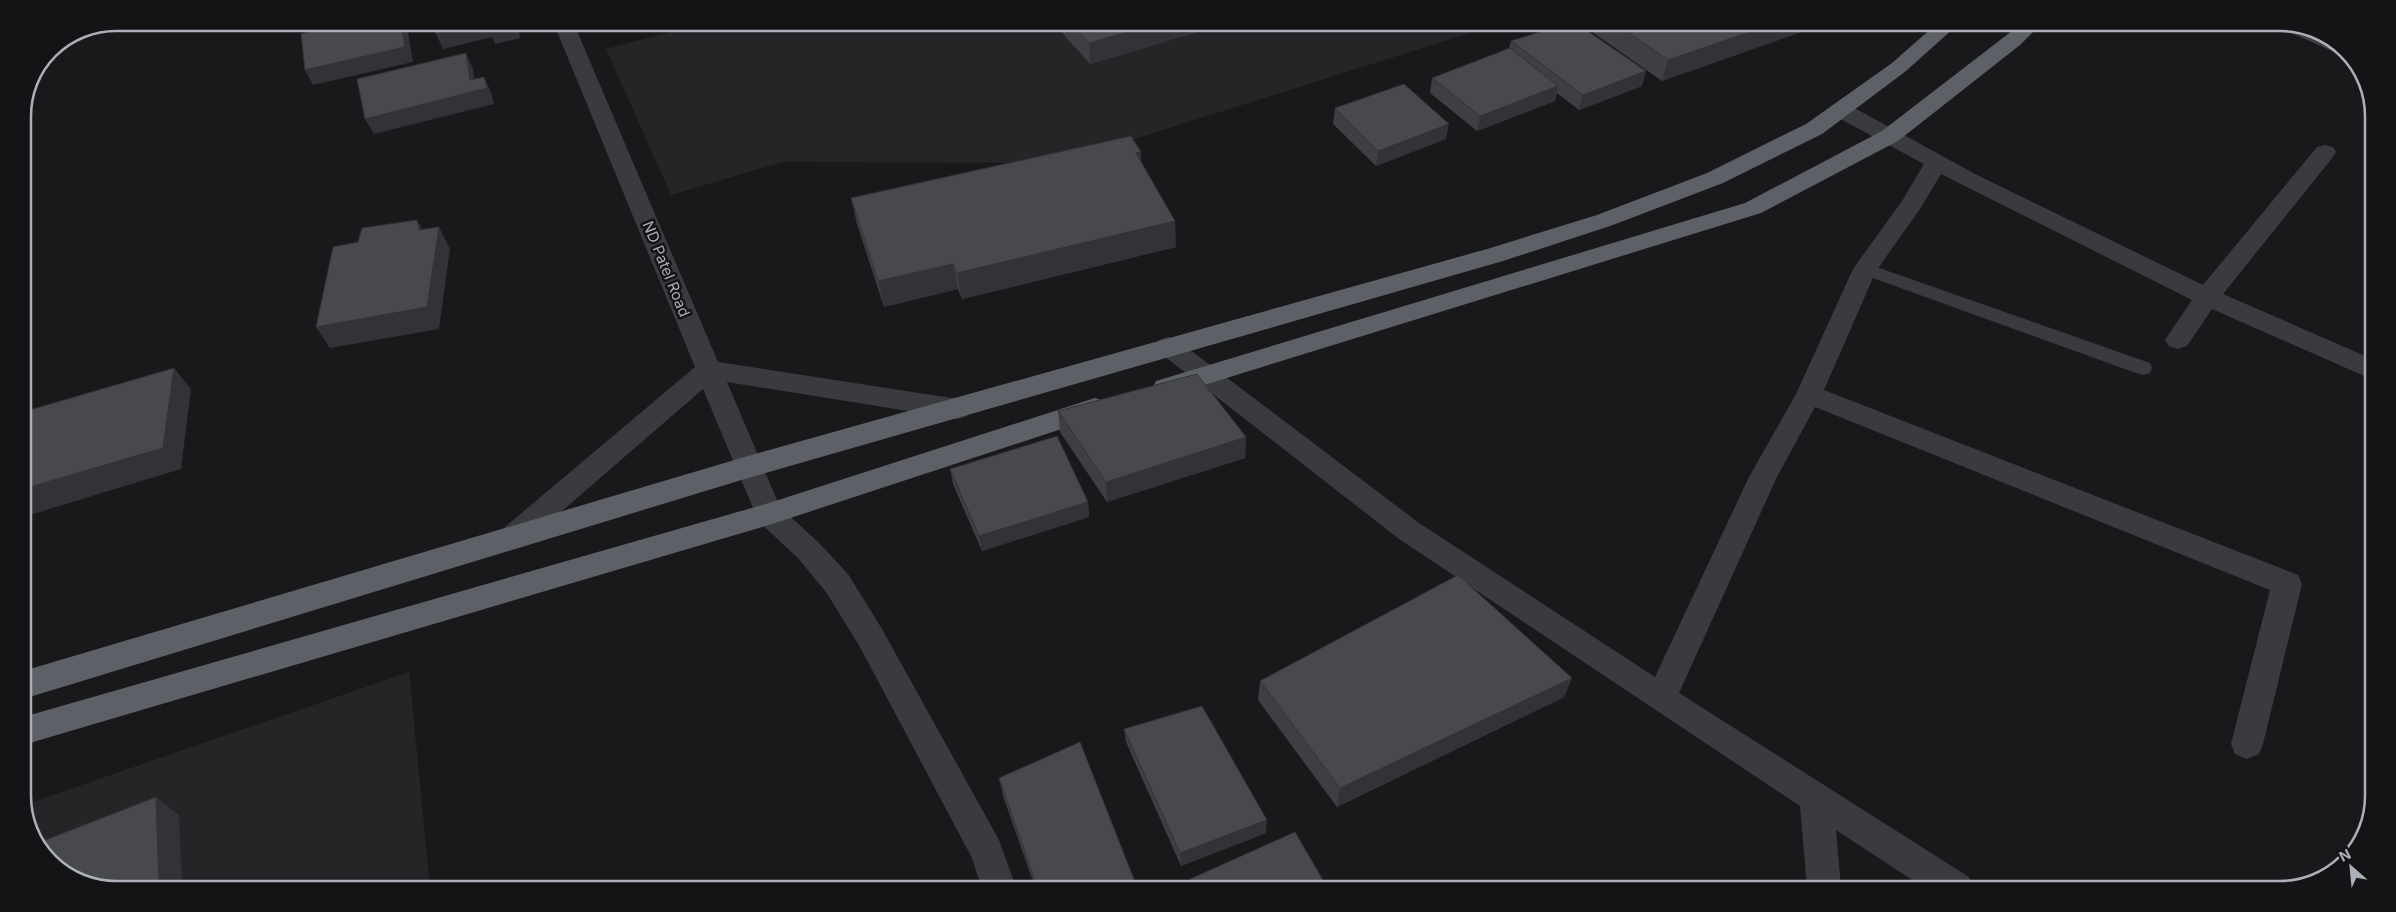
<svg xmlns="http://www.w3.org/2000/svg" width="2396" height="912" font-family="Inter,sans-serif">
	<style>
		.built { fill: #252528 }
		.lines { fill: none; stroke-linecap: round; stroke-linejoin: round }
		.service { fill: #3a3b3f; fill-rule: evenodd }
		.minor { fill: #3a3b3f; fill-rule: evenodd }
		.trunk { fill: #5e6067; fill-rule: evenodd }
		.wall { fill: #3e3f42 }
		.shaded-wall { fill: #323336 }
		.building { fill: #48494d; stroke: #323336 }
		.labels { text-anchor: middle; stroke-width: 5; stroke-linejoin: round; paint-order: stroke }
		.street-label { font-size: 15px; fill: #acb0b9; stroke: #141416 }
		.rim { fill: none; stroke: #acb0b9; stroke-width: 2.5 }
	</style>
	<rect width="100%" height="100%" fill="#19191b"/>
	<path class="built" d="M702,24L1492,26L1059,163L783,162L671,195L606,49Z
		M409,672L430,885L86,884L42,853L24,805Z"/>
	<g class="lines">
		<path class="service" d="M1865,263L2150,363L2152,368L2150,373L2143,375L2136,373L1859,273L1856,269L1859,265Z"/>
		<path class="minor" d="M554,24H574L718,362L958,399L967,402L971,409L967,416L958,419L727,382L780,507L818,542L848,574L882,629L999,840L1016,887L981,886L972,858L860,647L826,592L798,558L759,522L703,389L525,543L515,546L505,543L501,535L505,527L695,367Z
			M1841,104L1849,105L1977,175L2203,285L2317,147L2325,145L2333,147L2336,152L2333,157L2223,294L2372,359L2371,379L2212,309L2187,346L2178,349L2169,346L2165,340L2192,300L1941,174L1920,209L1876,271L1824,390L2298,575L2302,584L2263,744L2259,754L2247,759L2235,754L2231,744L2270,590L1815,407L1776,479L1679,693L1969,877L1975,889H1926L1836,830L1841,888H1807L1800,806L1399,539L1159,352L1155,346L1159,340L1168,337L1177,340L1419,523L1655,677L1748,479L1796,394L1853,269L1902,201L1924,164L1833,115L1830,110L1833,105Z"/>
		<path class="trunk" d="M1933,27H1955L1906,71L1822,134L1723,183L1613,225L1503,261L748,478L23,699V671L748,456L1487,249L1597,215L1707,173L1806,124L1892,63Z
			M2017,27H2038L2020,45L1898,141L1761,213L1165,397L1156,395L1152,388L1156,381L1745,203L1882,131Z
			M1095,398L1104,401L1108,408L1104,415L769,525L23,745V717L769,503Z"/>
	</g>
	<path class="wall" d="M1055,25H1221L1090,64Z
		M1585,26H1818L1662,81L1585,27Z
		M2280,28H2310L2354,59L2355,61Z
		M1511,41L1642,86L1579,110L1557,93L1555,101L1477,131L1430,93L1432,78L1509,49Z
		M1335,108L1446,139L1376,166L1333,124Z
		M1141,152V161L1176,247L962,299L958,289L884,307L857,224L851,198Z
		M1058,411L1246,437L1245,458L1107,502L1060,432Z
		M950,469L1088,502L1089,517L982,551L953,484Z
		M1572,678L1564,697L1337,807L1258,700L1260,681Z
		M1124,729L1266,833L1181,866L1126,742Z
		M999,778L1137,887H1035L1003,796Z
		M1190,879L1327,887H1190Z"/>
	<path class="shaded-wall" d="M401,23H406L407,26L413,62L313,85L305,70Z
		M481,23H518L520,38L495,44L492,37L443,49L436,34Z
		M1151,25H1221L1090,64L1089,43Z
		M1767,26H1818L1662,81L1668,60Z
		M466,53L473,69L476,91L484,77L491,92L494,104L374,134L365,119Z
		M1646,71L1642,86L1579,110L1583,95Z
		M1558,86L1555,101L1477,131L1480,116Z
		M1449,124L1446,139L1376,166L1378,151Z
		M1141,152L1142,177L1136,153Z
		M417,220L429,241L419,230Z
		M1175,221L1176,247L962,299L957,273Z
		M439,227L450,249L439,329L330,348L316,327Z
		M953,264L958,289L884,307L878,281Z
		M174,368L191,389L181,469L23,517V489Z
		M1246,437L1245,458L1107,502L1106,482Z
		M1088,502L1089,517L982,551L979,536Z
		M1572,678L1564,697L1337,807L1340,788Z
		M156,797L179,815L182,885H159Z
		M1267,820L1266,833L1181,866L1180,853Z"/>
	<path class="building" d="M348,23H401L405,47L305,70L301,34Z
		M433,23H481L436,34Z
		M487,23H510L488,29Z
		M1072,25H1151L1089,43Z
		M1559,26H1580L1646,71L1583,95L1511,41Z
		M1619,26H1767L1668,60Z
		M1510,48L1558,86L1480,116L1432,78Z
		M466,53L470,80L484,77L487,88L365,119L357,79Z
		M1404,84L1449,124L1378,151L1335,108Z
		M1131,136L1141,152L1136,153L1175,221L957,273L953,264L878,281L851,198Z
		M417,220L419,230L439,227L427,307L316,327L333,247L358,242L362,228Z
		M174,368L163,448L23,489V412Z
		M1197,374L1246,437L1106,482L1058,411Z
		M1057,436L1088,502L979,536L950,469Z
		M1458,575L1572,678L1340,788L1260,681Z
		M1202,706L1267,820L1180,853L1124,729Z
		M1080,742L1137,887H1037L999,778Z
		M156,797L159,885L86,884L42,853L38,843Z
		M1295,832L1327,887H1194L1190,879Z"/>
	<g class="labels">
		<g class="street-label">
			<text transform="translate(666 269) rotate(68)" y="5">ND Patel Road</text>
		</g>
	</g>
	<path d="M0 0H2396V912H0ZM116 31H2280A85 85 0 0 1 2365 116V796A85 85 0 0 1 2280 881H116A85 85 0 0 1 31 796V116A85 85 0 0 1 116 31Z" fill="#141416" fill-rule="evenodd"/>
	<path class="rim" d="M116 31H2280A85 85 0 0 1 2365 116V796A85 85 0 0 1 2280 881H116A85 85 0 0 1 31 796V116A85 85 0 0 1 116 31Z"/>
	<g transform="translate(2351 867) rotate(333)" stroke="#141416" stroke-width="4" paint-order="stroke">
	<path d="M0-4L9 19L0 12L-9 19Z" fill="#acb0b9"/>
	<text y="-8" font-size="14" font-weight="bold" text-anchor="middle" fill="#acb0b9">N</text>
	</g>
</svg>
